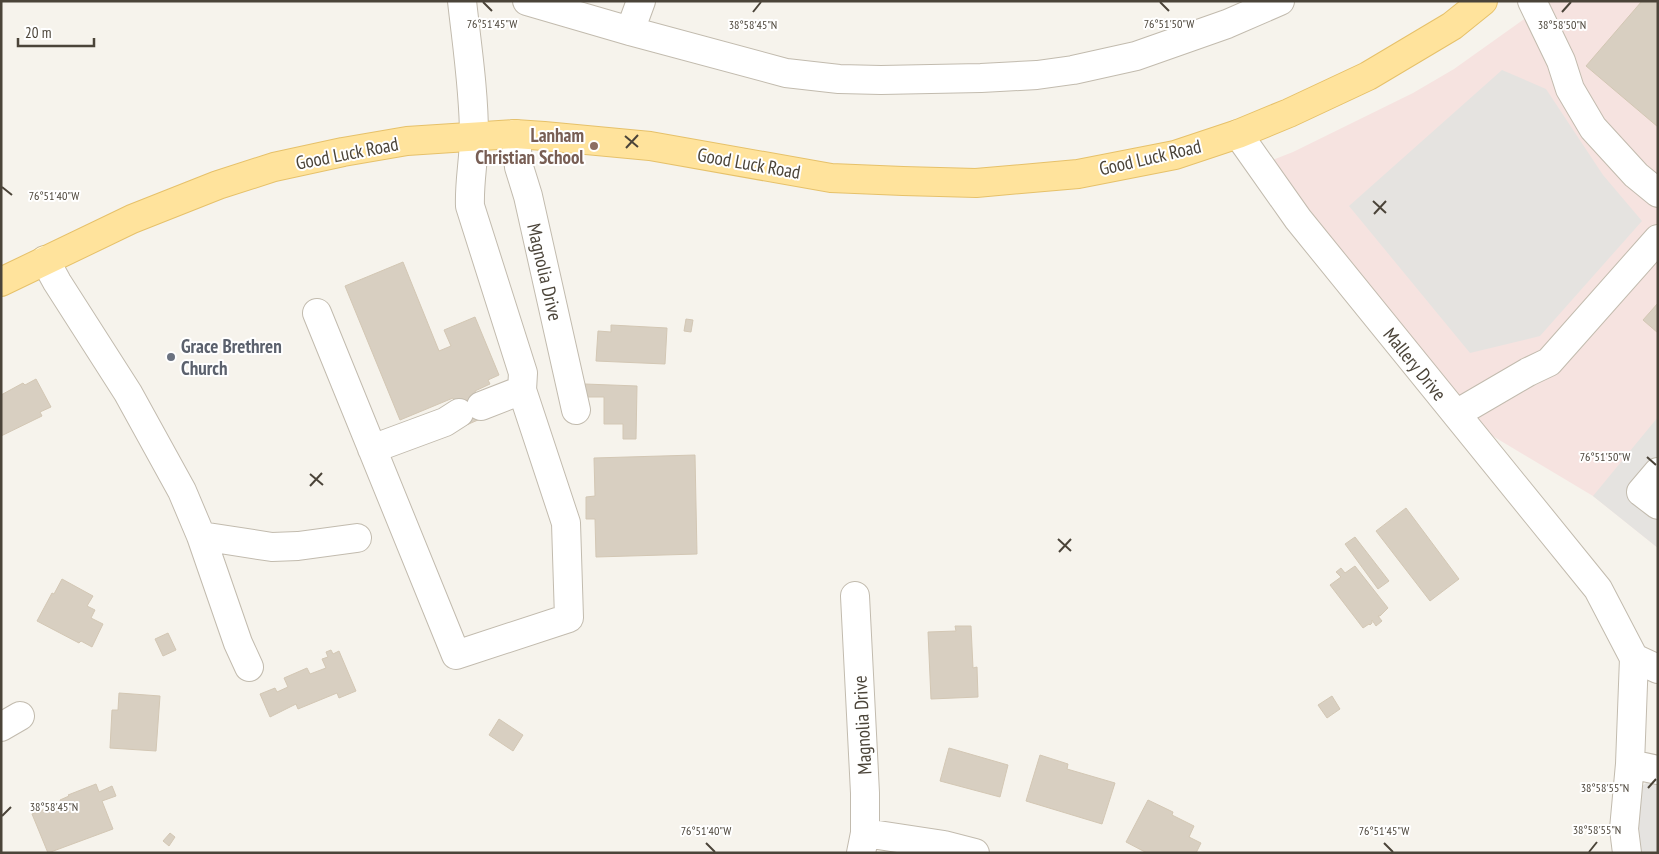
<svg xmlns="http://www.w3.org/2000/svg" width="1659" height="854" font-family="'PT Sans Narrow',sans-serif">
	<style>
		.medical { fill: #f6e3e0 }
		.parking { fill: #e5e3e0 }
		.building { fill: #d8cfc1; stroke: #d3c7b4 }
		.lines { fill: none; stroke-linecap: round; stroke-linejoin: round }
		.minor-casing { stroke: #c2bbae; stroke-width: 30 }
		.major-casing { stroke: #e6c16a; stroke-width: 30 }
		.minor { stroke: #fff; stroke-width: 28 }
		.major { stroke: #ffe39c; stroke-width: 28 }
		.ticks { fill: none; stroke: #4b4439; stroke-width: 2 }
		.education-dot { fill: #8d6e63; stroke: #fff; stroke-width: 2 }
		.worship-dot { fill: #6b7280; stroke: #fff; stroke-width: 2 }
		.labels { text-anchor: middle; stroke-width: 4; stroke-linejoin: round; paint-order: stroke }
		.education-label { font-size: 19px; font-weight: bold; fill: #785e54; stroke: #fff; text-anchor: end }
		.street-label { font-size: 19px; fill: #4b4439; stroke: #fff }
		.worship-label { font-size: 19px; font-weight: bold; fill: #5b616d; stroke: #fff; text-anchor: start }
		.ticks-label { font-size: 12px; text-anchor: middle; fill: #4b4439; stroke: #fff; stroke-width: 4; stroke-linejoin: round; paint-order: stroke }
	</style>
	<rect width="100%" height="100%" fill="#f6f3ec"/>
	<path class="medical" d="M1547,1H1658V548L1593,496L1456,414L1260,165L1293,152L1413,93L1454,69L1530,15Z"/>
	<path class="parking" d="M1502,70L1546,89L1603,175L1642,221L1540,336L1470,353L1349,206Z
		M1658,417V548L1593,496Z
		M1650,780L1658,782V853H1636L1633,793Z"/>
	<path class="building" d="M1642,1H1658V127L1586,66Z
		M403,262L439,351L451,346L444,330L475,317L499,375L488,380L490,384L475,391L485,417L464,426L453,398L400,420L345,286Z
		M1658,303V333L1643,320Z
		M686,319L693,320L691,332L684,331Z
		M611,325L667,328L665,364L596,361L598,331L611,332Z
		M36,379L51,407L40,412L42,416L1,436V395L23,383L25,385Z
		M585,384L637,386L636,439H623V424H604V397H584Z
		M695,455L697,554L596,557L595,519H586V497L595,496L594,458Z
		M1406,508L1459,579L1430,601L1376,531Z
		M1355,537L1389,581L1378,589L1345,544Z
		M1355,566L1388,608L1380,616H1378L1382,621L1376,626L1372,620V623L1370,625L1369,624L1363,628L1330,585L1341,577L1336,572L1341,568L1345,573Z
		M62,579L93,596L87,606L95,610L91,618L103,624L92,647L81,641L79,643L37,621L52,593L54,594Z
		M955,626H971L973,668L977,667L978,697L931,699L928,632L956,631Z
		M168,633L176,650L163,656L155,639Z
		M331,650L333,654L339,651L356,691L339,698L337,693L298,709L296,704L270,717L260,694L275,688L277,692L288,687L284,678L307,668L310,674L326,668L322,659L328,657L326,652Z
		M119,693L160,696L156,751L110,748L112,710H118Z
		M1332,696L1340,709L1327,718L1318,705Z
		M499,719L523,735L513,751L489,735Z
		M949,748L1008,765L1000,797L940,781Z
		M1040,755L1068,764L1067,769L1115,783L1102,824L1026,801Z
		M96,784L99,792L112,786L116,796L102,801L113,829L48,853L32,814L61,803L60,800L69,796L68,795Z
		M1148,800L1173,812L1172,815L1194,826L1189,837L1201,843L1196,853H1147L1126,842Z
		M170,833L175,837L169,846L163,841Z"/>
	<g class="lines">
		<g class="minor-casing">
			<path id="minor" d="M527,1L630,31L786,73L839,79L881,80L981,78L1037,75L1073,70L1136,56L1227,24L1280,1
				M1532,1L1561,61L1570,89L1593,128L1636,175L1658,193
				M630,31L641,1
				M515,134L519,167L528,196L576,410
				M1238,134L1298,219L1598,589L1634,658L1658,669
				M45,260L57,282L128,393L182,491L201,536L238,643L249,667
				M317,313L456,655L569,618L566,523L522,390L523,373L470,206C469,182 474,160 474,136C474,91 467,46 462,1
				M481,406L522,390
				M1456,414L1528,372L1549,362L1658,239
				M372,449L445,422L459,413
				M1658,472L1641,492L1658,505
				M201,536L272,547L298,546L357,538
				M855,596L865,793V833L861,853
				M1,727L20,716
				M1630,764L1658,770
				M865,833L944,845L975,853
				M1627,853L1624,829L1630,764L1634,658"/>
		</g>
		<g class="major-casing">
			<path id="major" d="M1,282L132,219L218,185L274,167L343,152L407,141L515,134L544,136L650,146L831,178L903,181L976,183L1078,174L1175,155L1238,134L1289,113L1368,76L1452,26L1483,1"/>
		</g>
		<use href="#minor" class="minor"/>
		<use href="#major" class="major"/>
	</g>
	<path class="ticks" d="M483,2L492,11M1160,2L1169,11M753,12L761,2M1562,12L1571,2M625,136L638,147M626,148L638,135M2,187L12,195M1373,201L1386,213M1374,214L1386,201M1647,457L1656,465M310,474L323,485M310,486L322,473M1058,539L1071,551M1059,552L1071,539M1648,788L1656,779M2,816L11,807M706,843L715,852M1384,843L1393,852M1589,852L1597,842"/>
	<circle class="education-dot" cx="594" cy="146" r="5"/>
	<circle class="worship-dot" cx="171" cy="357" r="5"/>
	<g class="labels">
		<g class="education-label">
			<text x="584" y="142">Lanham<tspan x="584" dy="22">Christian School</tspan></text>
		</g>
		<g class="street-label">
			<text transform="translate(347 153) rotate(-11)" y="7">Good Luck Road</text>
			<text transform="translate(1150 157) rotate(-13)" y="7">Good Luck Road</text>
			<text transform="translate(749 163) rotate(10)" y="7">Good Luck Road</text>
			<text transform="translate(545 272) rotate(77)" y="7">Magnolia Drive</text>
			<text transform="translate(1415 364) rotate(51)" y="7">Mallery Drive</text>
			<text transform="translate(862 725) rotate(-93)" y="7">Magnolia Drive</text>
		</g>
		<g class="worship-label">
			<text x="181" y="353">Grace Brethren<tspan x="181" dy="22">Church</tspan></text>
		</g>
	</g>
	<g class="ticks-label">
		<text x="492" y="28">76°51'45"W</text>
		<text x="1169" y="28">76°51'50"W</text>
		<text x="753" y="29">38°58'45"N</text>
		<text x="1562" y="29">38°58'50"N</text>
		<text x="54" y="200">76°51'40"W</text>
		<text x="1605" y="461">76°51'50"W</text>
		<text x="1605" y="792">38°58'55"N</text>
		<text x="54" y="811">38°58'45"N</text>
		<text x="1597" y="834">38°58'55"N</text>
		<text x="706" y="835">76°51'40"W</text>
		<text x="1384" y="835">76°51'45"W</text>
	</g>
	<rect width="1659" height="854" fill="none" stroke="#4b4439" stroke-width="5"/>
	<path d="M18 38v8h76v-8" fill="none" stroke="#4b4439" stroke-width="2.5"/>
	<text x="25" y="38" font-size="15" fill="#4b4439" stroke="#ffffff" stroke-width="4" paint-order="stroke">20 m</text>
</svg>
